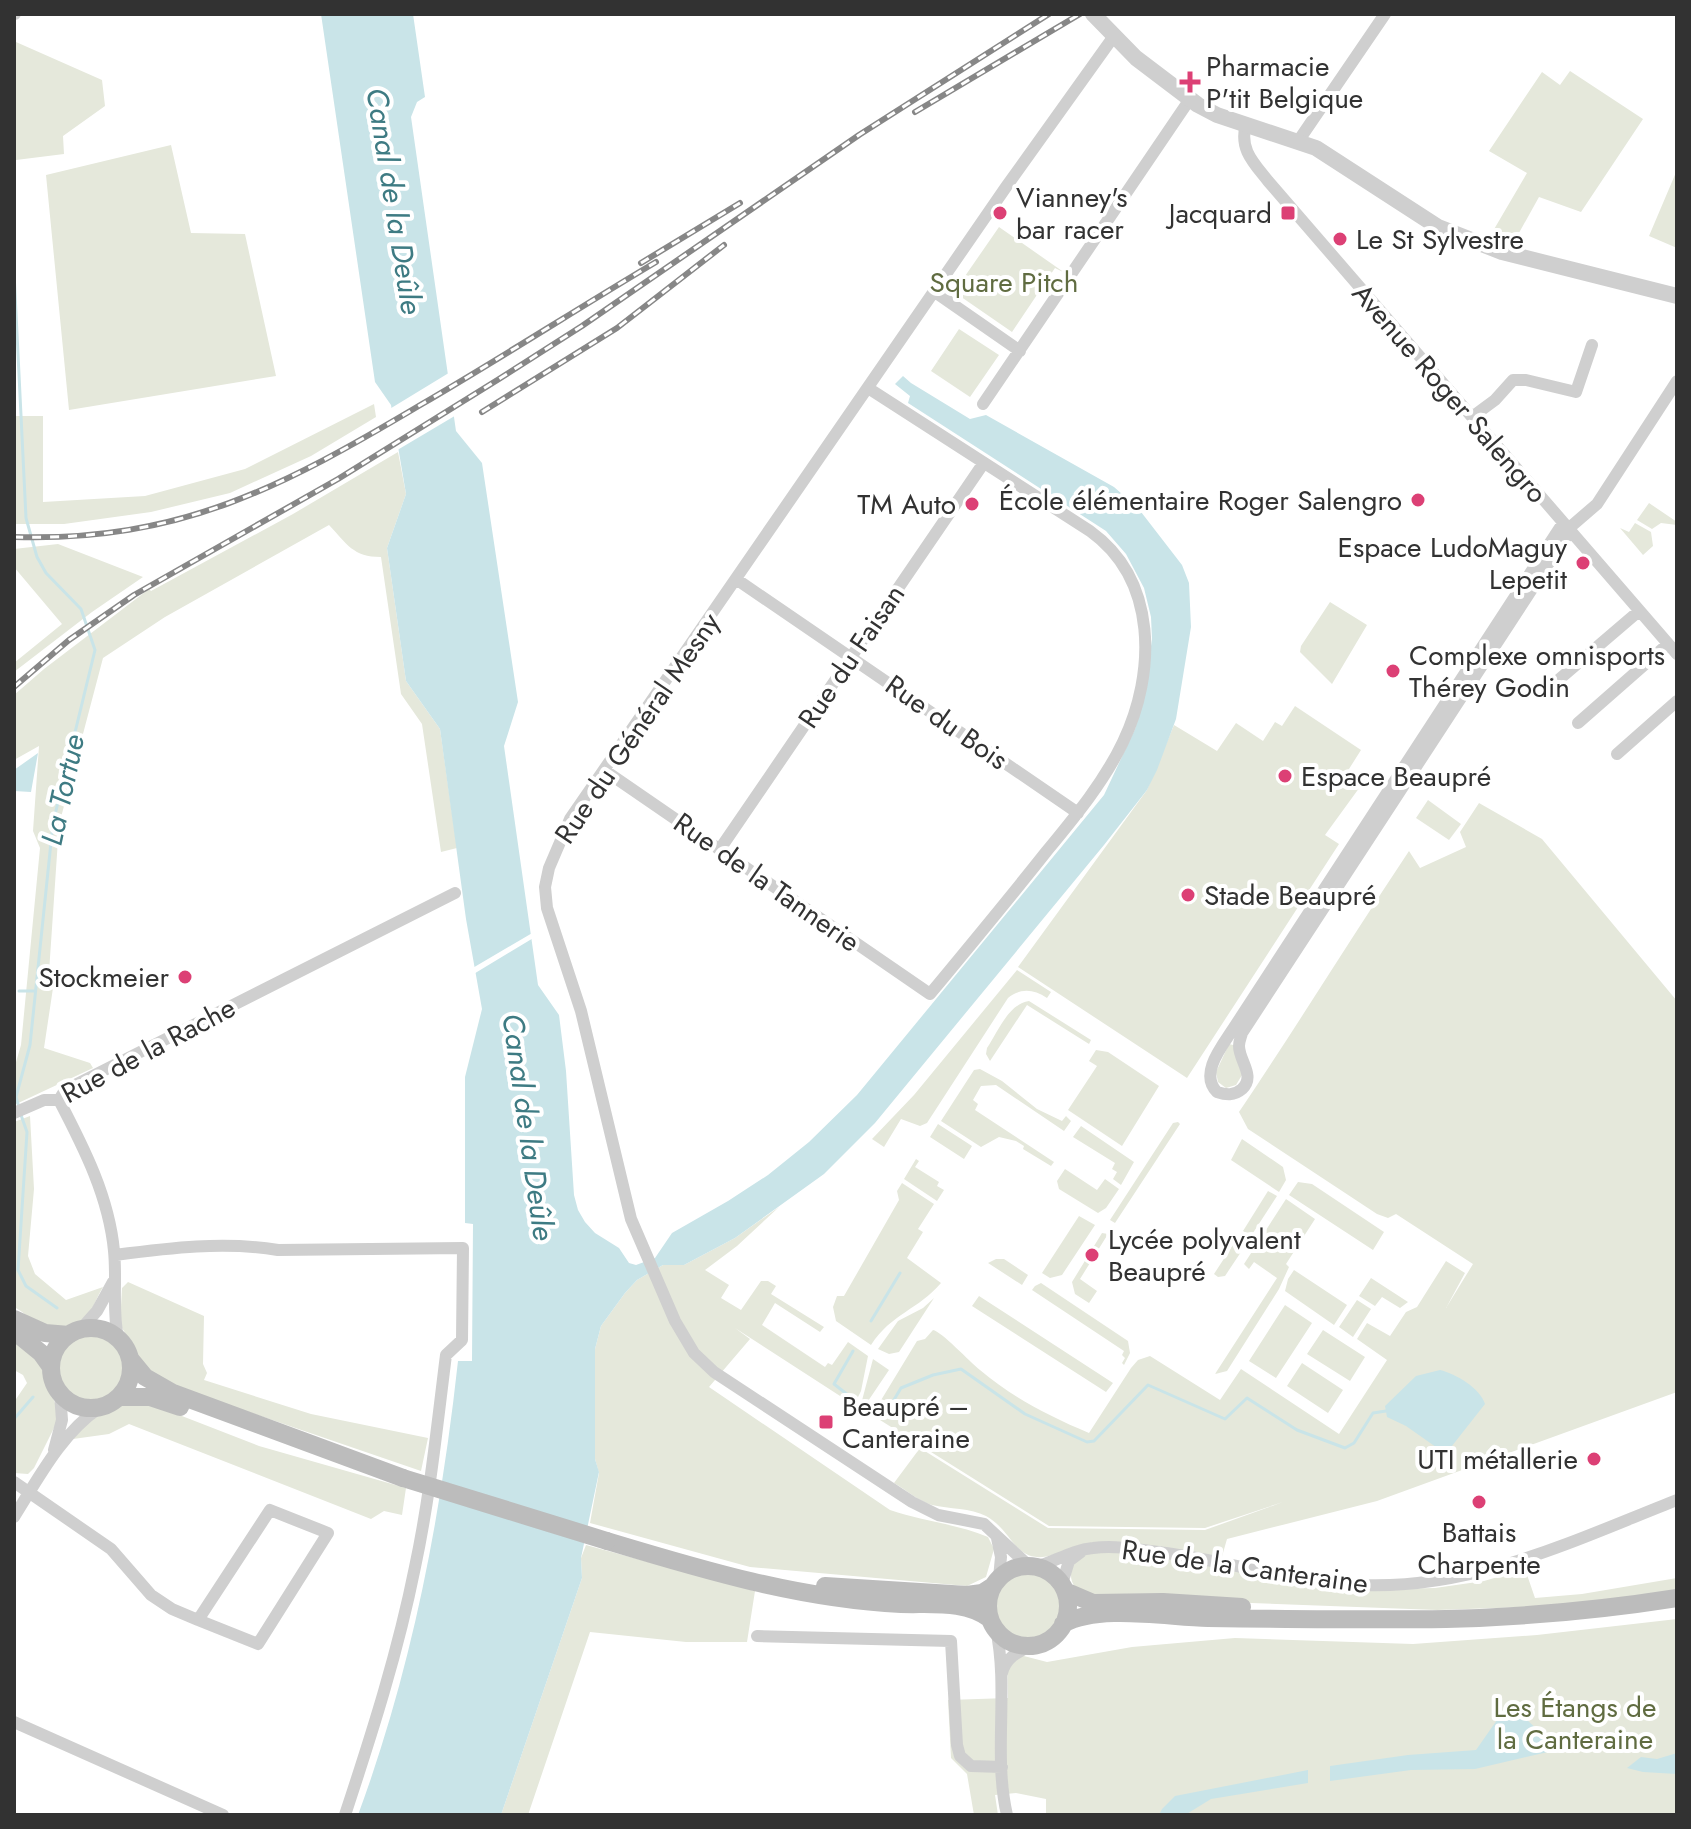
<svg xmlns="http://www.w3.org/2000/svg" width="1691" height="1829" font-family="Jost,sans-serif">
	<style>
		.green { fill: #e5e8db }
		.water { fill: #c9e4e8 }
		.pier { fill: #fff }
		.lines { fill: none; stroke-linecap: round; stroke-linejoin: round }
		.stream { stroke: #c9e4e8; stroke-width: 3 }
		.minor { stroke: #cfcfcf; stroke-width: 12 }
		.tertiary { stroke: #cfcfcf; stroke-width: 16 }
		.secondary { stroke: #bcbcbc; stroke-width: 18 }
		.rail-casing { stroke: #878787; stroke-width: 6 }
		.rail { stroke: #fff; stroke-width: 3; stroke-dasharray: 9; stroke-linecap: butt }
		.secondary-bridge { stroke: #bcbcbc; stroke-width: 18 }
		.poi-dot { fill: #dc4075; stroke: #fff; stroke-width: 3 }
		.labels { text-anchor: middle; stroke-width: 8; stroke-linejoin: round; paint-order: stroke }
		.poi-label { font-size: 28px; fill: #323232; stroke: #fff; text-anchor: start }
		.park-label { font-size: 28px; fill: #606c41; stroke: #fff }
		.street-label { font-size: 28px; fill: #323232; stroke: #fff }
		.water-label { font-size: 30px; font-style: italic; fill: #3e7b83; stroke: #fff }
	</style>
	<rect width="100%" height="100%" fill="#fff"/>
	<path class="green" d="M16,42L102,80L105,106L63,136L64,154L16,160L14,43Z
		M1570,71L1643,119L1581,212L1539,197L1515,240L1493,231L1527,173L1489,151L1542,72L1560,85Z
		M171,145L191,233L245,234L276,376L69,410L46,175Z
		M1677,170V248L1649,236Z
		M999,227L1065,273L1055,268L1012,332L954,292Z
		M959,329L999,355L970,397L931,371Z
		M374,404L376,417L311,456L230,493L151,512L64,524H14V416H43V502L145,496L245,469Z
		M398,452L406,494L387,548L406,681L440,729L457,848L441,852L422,724L401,694L381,557C353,557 347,544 329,525L165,617L103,658L59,825L48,987L53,988L44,1048L90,1063L93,1068L14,1105V1069L21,1045L40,848L33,831L39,746L14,760V695L44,669L149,589L151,591L293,514Z
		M1649,503L1677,522V525L1661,523L1652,529L1637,520Z
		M1635,523L1651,532L1653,546L1643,555L1620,528L1629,532Z
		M58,544L143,577L92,612L14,672V663L62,624L14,567V549Z
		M1330,602L1367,625L1332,684L1300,652L1301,646Z
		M1295,706L1361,750L1349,769L1365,780L1325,835L1339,844L1187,1078L1018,967L1147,790L1174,725L1217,751L1236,723L1263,741L1275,722L1282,726Z
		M1428,800L1461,824L1449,840L1416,818Z
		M1479,803L1542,839L1677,1001V1392L1377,1501L1227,1539L1219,1567L1350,1590L1435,1588L1484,1581L1525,1569L1535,1598L1582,1594L1677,1578V1590L1556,1606L1437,1610L1089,1597C1075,1589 1068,1583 1072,1566L1055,1554C1015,1568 1015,1532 986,1516C971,1508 949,1509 932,1505C919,1501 906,1490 894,1483L920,1448L1048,1528L1205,1530L1283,1502L1205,1528L1049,1526L872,1415L917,1341L925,1339L933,1330C941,1331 970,1362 980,1370C1013,1398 1049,1416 1089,1433L1131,1368L1138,1360L1150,1356L1220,1400L1241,1369L1339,1434L1387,1360L1357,1339L1367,1323L1390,1336L1406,1312L1417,1307L1446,1261L1465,1273L1446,1308L1473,1264L1396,1214L1388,1218L1377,1214L1248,1129L1239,1112C1297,1026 1351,938 1409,851L1420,868L1466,847L1460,832Z
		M1017,970L1051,992L1047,998C1033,989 1021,988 1008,998L927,1123L920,1126L901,1119L884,1147L872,1139L914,1095Z
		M1029,1001L1091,1040L1089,1044L1027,1005L990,1061L986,1054L987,1048C998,1032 1008,1004 1029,1001Z
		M1229,1044L1233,1045L1242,1075L1236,1085L1226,1088L1218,1082L1216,1072Z
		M1096,1050L1108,1052L1159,1086L1122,1146L1068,1110L1097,1066L1089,1061Z
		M980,1069L1002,1081L1037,1109L1062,1121L1066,1116L1071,1121L1064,1131L996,1085L981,1086L973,1100L978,1104L975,1110L1054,1162L1051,1166L1023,1149L1024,1146L1016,1141L999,1137L981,1147L941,1121L974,1070Z
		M30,1116L34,1189L28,1256L35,1274L66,1300L103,1287C97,1296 94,1308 87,1315C77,1329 48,1334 34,1322C27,1316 23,1312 14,1307V1122Z
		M1178,1122L1180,1124L1115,1223L1110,1220L1173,1123Z
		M938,1124L972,1146L964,1159L930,1137Z
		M1081,1126L1134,1162L1121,1185L1113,1179L1117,1172L1112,1169L1115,1163L1073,1137Z
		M1242,1139L1283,1167L1286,1180L1279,1192L1231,1160Z
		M916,1159L919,1161L915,1167L939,1182L937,1186L944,1190L937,1201L904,1179Z
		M1065,1169L1097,1190L1105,1179L1119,1189L1106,1208L1098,1213L1059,1189L1057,1181Z
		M1298,1182L1312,1184L1384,1232L1373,1250L1289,1195Z
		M902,1183L934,1204L918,1229L923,1232L907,1258L941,1283C918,1310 892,1313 871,1345L836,1321L833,1307L837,1296H844L899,1200L897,1191Z
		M1268,1191L1277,1196L1251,1236L1243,1231Z
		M1286,1199L1315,1219L1286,1264L1289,1267L1279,1289L1227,1371L1215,1374L1277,1278L1254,1262L1249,1269L1244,1264Z
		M779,1207L737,1246L705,1270L729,1285L721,1298L741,1310L761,1281H768L776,1286L771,1294L824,1327L820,1332L775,1303L762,1325L825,1367L828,1363L832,1365L848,1342L868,1356L861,1391L854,1405L735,1328L750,1339L709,1387L890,1510C922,1521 957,1524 988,1537L994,1549L986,1577L967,1586L750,1567L590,1523L599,1473L595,1459V1349L601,1326L625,1293L637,1280L663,1265H684L735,1238Z
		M1079,1216L1095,1225L1062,1275L1050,1278L1042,1273Z
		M1102,1233L1108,1234L1080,1279L1097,1291L1089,1303L1075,1294L1072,1282Z
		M1240,1234L1249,1240L1225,1276L1218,1277L1214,1274Z
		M996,1259H1004L1028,1275L1022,1285L988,1263Z
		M1294,1270L1347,1305L1334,1325L1285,1291L1288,1279Z
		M1371,1278L1408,1302L1400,1308L1382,1297L1375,1306L1359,1296Z
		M128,1282L204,1316L203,1364L207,1373L204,1380L311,1414L428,1438L421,1471L164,1383L137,1359L131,1342L120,1325L122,1288Z
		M1041,1283L1128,1341L1130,1353L1124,1365L1122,1363L1125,1358L1122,1355L1124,1351L1032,1290L1035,1286Z
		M979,1296L1113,1383L1106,1392L972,1306Z
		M934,1298L899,1352L889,1354L878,1349L898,1321L923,1308Z
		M1357,1300L1371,1309L1353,1337L1339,1327Z
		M1285,1305L1312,1323L1276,1378L1249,1361Z
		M1323,1330L1365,1357L1350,1381L1307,1354Z
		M58 1369a33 33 0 1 1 66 0a33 33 0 1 1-66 0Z
		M14,1340L26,1347L44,1371L58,1412L56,1424L34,1468L28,1474L14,1473V1402L27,1383L23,1375L14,1370Z
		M873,1359L889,1370L862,1410L860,1408Z
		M1302,1363L1343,1390L1328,1413L1287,1386Z
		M134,1400L151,1404L259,1446L406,1488L402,1515L384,1511L371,1519L129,1424L109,1434L73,1439L94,1416Z
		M586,1545L755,1591L747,1642H686L590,1632L528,1815H501L582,1578L581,1558Z
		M995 1606a33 33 0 1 1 66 0a33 33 0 1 1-66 0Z
		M1677,1619V1815H1046V1799L1016,1793L995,1795L998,1815H974L967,1774L951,1758L948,1700L1008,1698L1007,1667L1020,1655L1047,1662L1132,1647L1235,1638L1413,1644L1537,1635Z"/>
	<path class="water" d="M321,14H413L425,97L417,102L411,117L456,431L482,463L518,702L504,746L538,985L559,1015L566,1071L574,1195L578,1210L585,1222L595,1233L619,1248L629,1263L636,1265L655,1258L672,1233L728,1201L768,1175L809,1142L857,1095L1104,795L1135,729L1145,689L1152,639L1151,617L1144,588L1126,554L1106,531L908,403L910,396L895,384L903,376L911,383L970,419L986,415L1114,487L1138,508L1182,565L1189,583L1191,627L1176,719L1157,770L1147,790L1104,845L875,1123L824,1174L735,1238L684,1265H663L637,1280L625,1293L601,1326L595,1349V1459L599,1472L581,1558L582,1578L501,1815H358C412,1669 441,1516 458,1361H472L473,1224L465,1223V1077L482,1009L466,919L440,729L406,681L387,548L406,494L391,405L375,382Z
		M38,753L31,792L14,791V770Z
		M1440,1370C1456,1374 1480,1388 1485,1404L1448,1451L1443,1452L1406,1426L1387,1417L1385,1406L1416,1376Z
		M1516,1716L1527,1720L1549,1740L1548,1752L1475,1769L1411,1770L1330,1781V1766L1408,1755L1476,1750L1497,1720Z
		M1677,1753V1774L1643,1772L1627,1768L1641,1757L1657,1759Z
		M1308,1770V1783L1211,1799L1185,1815H1159L1162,1809L1175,1796Z"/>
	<path class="pier" d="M452,371L458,414L394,452L388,410Z
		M534,932L535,937L472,975L471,969Z"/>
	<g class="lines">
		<path class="stream" d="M14,272L26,518L37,557L46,573L81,609L95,650L53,823L30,1045L16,1097L19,1107
			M19,991H35
			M21,1115L27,1132L18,1270L26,1286L57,1308
			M871,1321L900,1273
			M853,1399L834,1384L853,1351
			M879,1415L883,1418L901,1388L933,1375L961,1369L1025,1414L1087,1442L1094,1441L1148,1385L1225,1419L1247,1398L1297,1430L1345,1448L1354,1443L1373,1413L1386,1411
			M14,1419L33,1397"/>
		<path class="minor" d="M14,14H15
			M1246,124C1239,149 1253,162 1268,181L1677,654
			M1299,140L1385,14
			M935,292L1020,351
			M983,404L1190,99
			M1472,417L1495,400L1513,380H1526L1576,392L1592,345
			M1563,523L1235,1026C1224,1044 1198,1073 1217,1092C1226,1095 1234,1096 1242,1089C1256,1076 1239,1061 1239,1046C1239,1041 1241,1037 1242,1033L1570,531
			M1568,529L1597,504L1677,381
			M736,579L1078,813
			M1549,688L1639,611
			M1578,723L1668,644
			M1617,754L1677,701
			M604,770L930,994C969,947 1008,900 1046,852C1074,818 1104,782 1123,742C1156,673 1158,580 1090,531L868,388
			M720,849L983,464
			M59,1100C84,1148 109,1197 114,1251C117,1280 112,1310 118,1338
			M14,1113L44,1100H59L65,1090L455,893
			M115,1255C169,1248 224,1241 278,1250L463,1248L462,1340L446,1355C437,1426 430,1497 415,1567C398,1652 372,1733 345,1815
			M81,1329L97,1311L113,1282
			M54,1450L62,1420L60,1394
			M14,1482L111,1549L151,1595L172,1609L198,1620
			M270,1510L328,1533L258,1644L198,1620Z
			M14,1517C38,1479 61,1434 99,1408
			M997,1538L1001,1557L999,1578
			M1029,1566L984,1524L938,1515L912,1502L714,1372L694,1353L675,1321L631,1219L581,1011L547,908L545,887L549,868L570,819L1006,187L1114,36
			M1036,1567C1056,1561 1072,1550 1093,1548C1117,1545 1142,1550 1166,1553C1231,1562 1297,1583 1363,1585C1475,1589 1575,1540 1677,1500
			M1062,1584L1069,1561L1081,1552
			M996,1629C1009,1690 993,1755 1007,1815
			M757,1636L951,1641L957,1745L960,1756L971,1766L1002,1767
			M1002,1673C1006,1657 1018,1652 1032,1645
			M14,1722L223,1815"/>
		<path class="tertiary" d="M1093,14L1136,58L1198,105L1217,115L1316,148L1438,227L1502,252L1677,296"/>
		<path class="secondary" d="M14,1319L45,1333L69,1335
			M51 1368a40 40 0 1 1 80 0a40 40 0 1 1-80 0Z
			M14,1331L41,1353L51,1367
			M131,1360L145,1377L173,1393L403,1478
			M119,1397H150L180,1407
			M607,1541C703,1570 800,1599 901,1604C931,1605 966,1600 990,1619
			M988 1606a40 40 0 1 1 80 0a40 40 0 1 1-80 0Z
			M825,1586L967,1595L982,1593L993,1586
			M1065,1591L1093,1603L1163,1602L1242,1607
			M1063,1624C1099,1604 1166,1617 1208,1618C1287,1619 1367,1620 1446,1619C1523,1617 1601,1610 1677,1598"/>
		<g class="rail-casing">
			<path id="rail" d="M915,112L1080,14
				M641,263L740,203
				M482,412L617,328L724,245
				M14,537C181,542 284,486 422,404C501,358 577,309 656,262
				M14,687L69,640L134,595L338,479L499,379L582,326L859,135L1049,14"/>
		</g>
		<use href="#rail" class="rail"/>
		<path class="secondary-bridge" d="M403,1478L607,1541"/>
	</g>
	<g class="poi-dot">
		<path d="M1186 70h8v8h8v8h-8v8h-8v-8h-8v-8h8z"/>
		<circle cx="1000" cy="213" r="8"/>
		<rect x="1280" y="205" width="16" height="16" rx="4"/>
		<circle cx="1340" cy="239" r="8"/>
		<circle cx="1418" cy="500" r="8"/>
		<circle cx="972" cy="504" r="8"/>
		<circle cx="1583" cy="563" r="8"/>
		<circle cx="1393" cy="671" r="8"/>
		<circle cx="1285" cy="776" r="8"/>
		<circle cx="1188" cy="895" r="8"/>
		<circle cx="185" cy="977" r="8"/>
		<circle cx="1092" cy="1255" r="8"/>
		<rect x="818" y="1414" width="16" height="16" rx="4"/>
		<circle cx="1594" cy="1459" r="8"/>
		<circle cx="1479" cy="1502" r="8"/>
	</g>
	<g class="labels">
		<g class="poi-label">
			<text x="1206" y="76">Pharmacie<tspan x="1206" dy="32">P'tit Belgique</tspan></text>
			<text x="1016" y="207">Vianney's<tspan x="1016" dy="32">bar racer</tspan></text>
			<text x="1272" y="223" text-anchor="end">Jacquard</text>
			<text x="1356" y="249">Le St Sylvestre</text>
			<text x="1402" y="510" text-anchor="end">École élémentaire Roger Salengro</text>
			<text x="956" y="514" text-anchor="end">TM Auto</text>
			<text x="1567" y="557" text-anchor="end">Espace LudoMaguy<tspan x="1567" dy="32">Lepetit</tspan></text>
			<text x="1409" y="665">Complexe omnisports<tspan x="1409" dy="32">Thérey Godin</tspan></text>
			<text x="1301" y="786">Espace Beaupré</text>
			<text x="1204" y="905">Stade Beaupré</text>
			<text x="169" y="987" text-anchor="end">Stockmeier</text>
			<text x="1108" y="1249">Lycée polyvalent<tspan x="1108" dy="32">Beaupré</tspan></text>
			<text x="842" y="1416">Beaupré –<tspan x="842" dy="32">Canteraine</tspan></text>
			<text x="1578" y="1469" text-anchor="end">UTI métallerie</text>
			<text x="1479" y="1542" text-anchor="middle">Battais<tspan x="1479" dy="32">Charpente</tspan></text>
		</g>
		<g class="park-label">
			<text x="1004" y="292">Square Pitch</text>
			<text x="1575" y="1717">Les Étangs de<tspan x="1575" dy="32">la Canteraine</tspan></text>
		</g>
		<g class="street-label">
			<text transform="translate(1450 393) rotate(49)" y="10">Avenue Roger Salengro</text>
			<text transform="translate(851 656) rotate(-56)" y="10">Rue du Faisan</text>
			<text transform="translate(947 722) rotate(35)" y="10">Rue du Bois</text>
			<text transform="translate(637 728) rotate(-56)" y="10">Rue du Général Mesny</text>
			<text transform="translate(767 882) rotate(35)" y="10">Rue de la Tannerie</text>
			<text transform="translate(148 1050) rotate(-28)" y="10">Rue de la Rache</text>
			<text transform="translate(1245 1566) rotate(8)" y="10">Rue de la Canteraine</text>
		</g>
		<g class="water-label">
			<text transform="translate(394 201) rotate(81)" y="10">Canal de la Deûle</text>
			<text transform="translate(63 790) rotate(-78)" y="10">La Tortue</text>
			<text transform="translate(528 1127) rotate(82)" y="10">Canal de la Deûle</text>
		</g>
	</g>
	<rect width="1691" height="1829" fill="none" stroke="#323232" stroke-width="32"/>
</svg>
